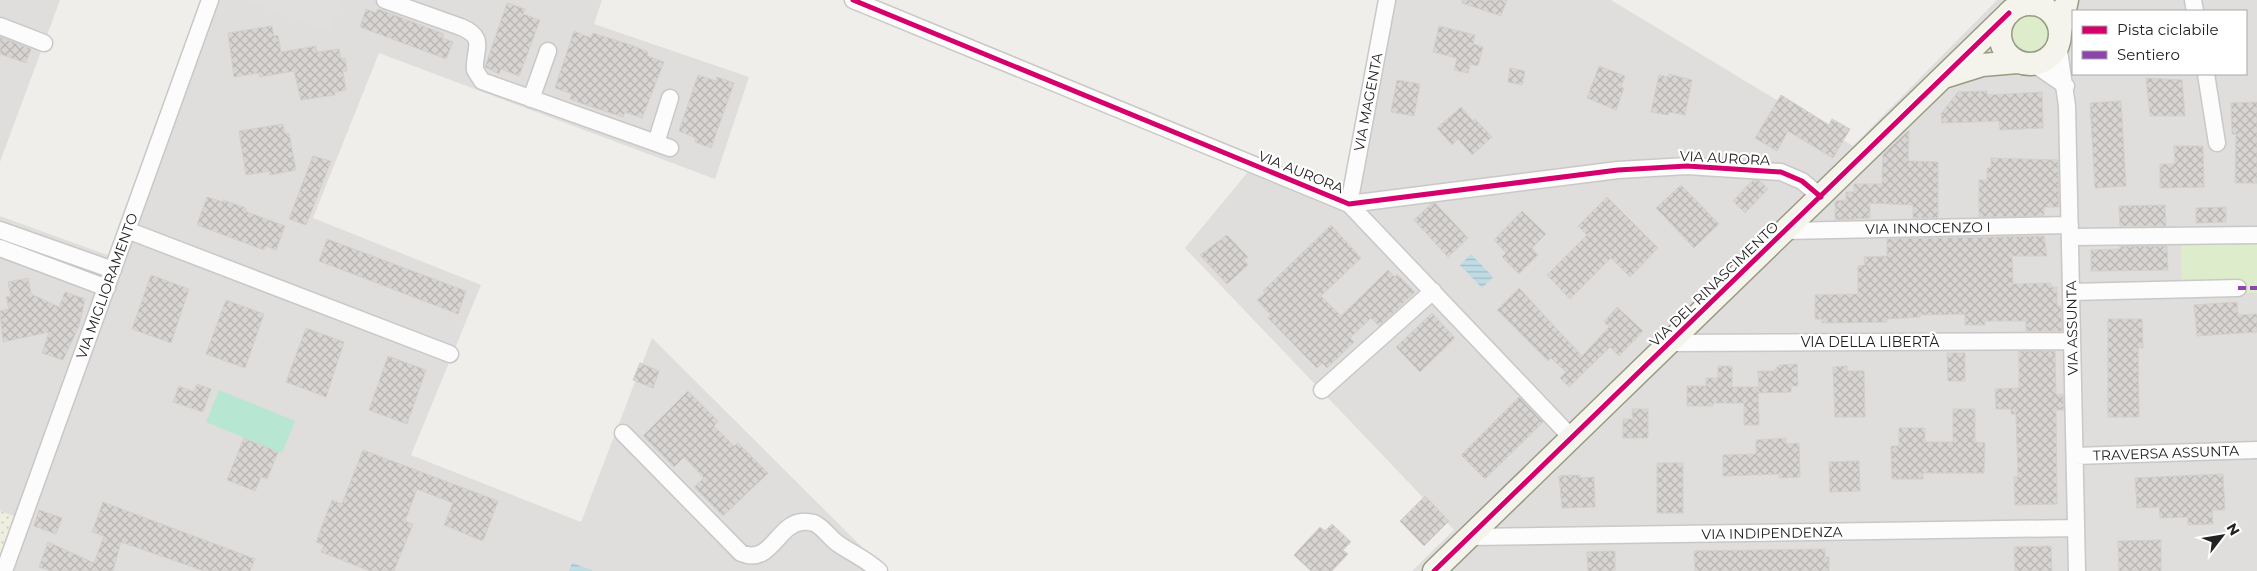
<svg xmlns="http://www.w3.org/2000/svg" width="2257" height="571" font-family="Montserrat,sans-serif">
	<style>
		.residential { fill: #dfdedc; fill-rule: evenodd }
		.farmland { fill: url(#farmland-dots) }
		.grass { fill: #ddeccb }
		.pitch { fill: #b7e6d2 }
		.parking { fill: #e0dfde }
		.water { fill: url(#water-rules) }
		.building { fill: url(#building-cross-hatch); stroke: #d3d0cc }
		.lines { fill: none; stroke-linecap: round; stroke-linejoin: round }
		.street-casing { stroke: #c9c8c7; stroke-width: 19 }
		.secondary-casing { stroke: #999a82; stroke-width: 25 }
		.street { stroke: #fdfcfc; stroke-width: 16 }
		.secondary { stroke: #f4f4ed; stroke-width: 22 }
		.quiet { stroke: #8e44ad; stroke-width: 4; stroke-dasharray: 8 4; stroke-linecap: butt }
		.cycleway-casing { stroke: #fff; stroke-width: 8 }
		.cycleway { stroke: #d6006c; stroke-width: 5 }
		.labels { text-anchor: middle; stroke-width: 4.5; stroke-linejoin: round; paint-order: stroke }
		.street-label { font-size: 14px; fill: #222; stroke: #fff }
	</style>
	<defs>
		<pattern id="farmland-dots" width="8" height="8" patternUnits="userSpaceOnUse" patternTransform="scale(1.25)"><rect width="8" height="8" fill="#efefdf"/><path d="M2 2h.1M6 6h.1" fill="none" stroke="#cdcdbf" stroke-width="1.8" stroke-linecap="round"/></pattern>
		<pattern id="water-rules" width="6" height="5" patternUnits="userSpaceOnUse" patternTransform="scale(1.25)"><rect width="6" height="5" fill="#bfdbe3"/><path d="M0 2.5h6" fill="none" stroke="#a4bcc2"/></pattern>
		<pattern id="building-cross-hatch" width="8" height="8" patternUnits="userSpaceOnUse" patternTransform="scale(1.25)"><rect width="8" height="8" fill="#d7d4d2"/><path d="M0 0l8 8M0 8l8-8" fill="none" stroke="#b8b6b4"/></pattern>
	</defs>
	<rect width="100%" height="100%" fill="#f0eeeb"/>
	<path class="residential" d="M0,0H60L0,162Z
		M203,0H602L594,24L749,77L715,179L379,53L313,218L481,285L411,455L581,522L652,338L875,560L864,571H0V216L110,256Z
		M1380,0H1611L1853,146L1997,0H2257V571H1412L1454,530L1185,248L1257,161L1343,196ZM2073,11H2246V74H2073Z"/>
	<path class="farmland" d="M0,511L16,517L0,561Z"/>
	<path class="grass" d="M2013 33a18 18 0 1 1 36 0a18 18 0 1 1-36 0Z
		M2257,242V293L2182,294L2181,244Z"/>
	<path class="pitch" d="M219,390L295,421L282,453L206,422Z"/>
	<path class="parking" d="M244,0H341L330,31Z"/>
	<path class="water" d="M1471,254L1493,277L1482,288L1460,265Z
		M572,563L592,570V571H569Z"/>
	<path class="building" d="M1462,0H1507L1501,16L1462,3Z
		M507,3L525,9L523,14L540,20L519,76L501,69L499,74L485,67Z
		M366,9L376,13L378,9L444,34L442,38L453,42L446,59L360,27Z
		M272,26L274,36L278,35L281,52L316,46L317,52L339,49L341,59L345,58L347,71L343,72L346,90L335,92V95L301,100L294,71L259,77V73L234,77L228,33Z
		M1439,26L1475,35L1473,44L1483,47L1478,66L1470,64L1468,73L1454,70L1457,58L1433,52Z
		M574,31L591,38L593,33L631,45L648,52L647,56L664,62L642,118L625,112L623,117L586,105L570,99L572,94L555,88Z
		M0,37L31,49L26,63L0,54Z
		M1599,66L1625,76L1621,87L1624,88L1616,110L1587,98Z
		M1510,68L1525,71L1522,85L1508,82Z
		M1669,74L1692,80L1685,115L1669,112L1668,115L1651,112L1659,75L1668,77Z
		M698,75L716,81L717,77L734,83L711,148L695,142L696,138L679,131Z
		M2146,78L2182,80L2185,116H2150Z
		M1397,80L1420,84L1414,116L1391,112Z
		M1987,91V95L2042,92L2043,128L2000,130L1999,121L1942,123L1941,114L1958,92Z
		M1781,95L1829,125L1832,119L1850,129L1833,158L1788,131L1777,151L1755,138Z
		M2121,101L2126,186L2095,188L2090,103Z
		M2257,102V183H2235L2236,134H2232L2231,103Z
		M1461,107L1473,121L1475,119L1492,137L1472,155L1458,139L1452,145L1437,128Z
		M283,124L285,134L289,133L296,170L270,175V171L246,175L239,131Z
		M1909,130L1908,161L1938,162V218H1913V205L1870,203V218L1835,220V201L1846,200V192H1854V184H1882L1883,154Z
		M2174,146H2203L2204,187L2160,188V164H2175Z
		M313,156L331,161L306,225L289,219Z
		M1991,158L2058,160L2059,207H2044V216L1979,217V180H1987V168H1991Z
		M1753,180L1760,181L1768,189L1745,213L1733,201Z
		M1681,185L1719,224L1694,248L1656,208Z
		M207,197L223,202V200L246,208L245,211L285,226L276,250L266,246L264,250L197,225Z
		M1607,197L1658,248L1630,277L1611,258L1570,299L1547,275L1587,235L1578,226Z
		M1435,203L1468,238L1448,257L1414,220L1431,204Z
		M2165,205L2166,226H2120L2119,206Z
		M2226,207V222L2196,223V208Z
		M1522,211L1546,234L1532,248L1538,255L1519,274L1502,257L1506,253L1494,240Z
		M1331,225L1361,258L1321,296L1341,316L1388,270L1395,277L1397,274L1415,292L1379,326L1371,318L1350,338L1354,342L1327,368L1322,363L1317,368L1268,318L1271,315L1257,300L1265,293L1263,291Z
		M1227,235L1248,257L1244,260L1248,265L1227,284L1200,255Z
		M2044,236L2047,256H2012L2013,284L2051,283V287H2057V306H2061L2062,331H2026V321H1985V325H1965V314L1920,315V317L1887,319V322L1822,323V319H1815V295L1858,294V266L1865,265L1864,257L1887,256V239Z
		M327,239L466,291L458,314L319,261Z
		M2120,246H2167L2168,270L2091,271V250L2120,249Z
		M151,275L189,289L171,343L132,329Z
		M28,278L31,294L59,307L65,292L85,299L79,326L63,360L42,353L49,332L3,342L0,311L9,309L6,297L11,296L8,282Z
		M1519,288L1582,356L1609,327L1604,322L1617,307L1643,331L1619,356L1610,347L1569,387L1560,378L1566,372L1551,358L1548,361L1497,310Z
		M226,300L264,314L245,368L206,354Z
		M2237,302L2238,315L2257,314V332L2197,336L2194,305Z
		M1432,313L1455,338L1420,372L1396,347Z
		M2108,319H2142L2143,348H2138L2139,417H2108Z
		M306,328L344,342L326,397L286,382Z
		M2019,351H2055L2056,395L2063,394L2064,410H2056L2057,504L2015,505L2014,477H2018L2016,414H2011V409H1996L1995,389L2019,388Z
		M1947,353H1965V381H1948Z
		M388,356L426,370L407,424L369,410Z
		M640,363L659,371L653,388L633,380Z
		M1797,364L1798,386H1791V392L1759,393L1758,371H1774L1779,365Z
		M1718,366H1732V387H1758L1759,425H1744V403H1713V406H1687V386H1706V378H1718Z
		M1847,366V371H1864L1865,417H1835L1833,367Z
		M197,384L211,389L203,412L173,402L179,386L194,392Z
		M688,391L718,421L714,426L734,446L738,443L768,473L723,516L694,487L704,478L684,457L674,467L643,436Z
		M1519,397L1543,422L1485,479L1461,455Z
		M1632,409H1648V438H1623V419H1633Z
		M1953,409H1975V442L1985,443L1984,473H1923V479H1892L1891,446H1899V428H1925V442H1953Z
		M244,438L278,452L267,479L261,477L255,491L227,480Z
		M1786,438V444L1799,443L1800,477L1779,478V474L1723,476V455L1756,454V440Z
		M363,450L498,501L483,541L444,525L453,503L417,489L405,521L413,524L394,571H370L321,552L324,545L316,542L332,500L342,504Z
		M1859,461L1860,491L1830,492L1829,462Z
		M1657,463H1683V513H1657Z
		M2223,474L2225,510H2212L2213,524L2188,525V517L2160,518L2159,507L2137,508L2135,478Z
		M1580,475V478L1594,477L1595,507L1562,508L1559,476Z
		M1425,496L1449,521L1424,546L1400,521Z
		M103,502L255,559L250,571H204L121,542L113,571H51L39,567L48,542L94,563L104,536L92,532Z
		M39,510L62,518L56,534L34,526Z
		M1332,524L1351,542L1343,550L1348,554L1332,571H1311L1294,555L1320,527L1325,531Z
		M2161,540V571H2119L2118,541Z
		M2051,546L2052,571H2015L2014,547Z
		M1825,549V557H1829V571H1695L1694,551Z
		M1615,551V571H1588L1587,552Z"/>
	<g class="lines">
		<g class="street-casing">
			<path id="street" d="M385,0L461,27C488,38 473,51 475,70L482,81L656,143L670,98
				M853,0L1349,204L1618,170L1687,166L1781,172L1802,181L1821,197
				M2193,0L2195,11
				M0,26L44,43
				M2058,44L2067,106L2077,571
				M2034,64L2066,86
				M2206,74L2217,143
				M531,99L548,51
				M656,143L670,148
				M1349,204L1571,437
				M1349,204L1387,0
				M0,230L113,270
				M127,230L450,354
				M1786,231L2070,225
				M2070,237L2257,235
				M0,248L107,288
				M2071,292L2238,288
				M1668,343L2072,341
				M1322,390L1433,291
				M623,433L741,553C771,566 777,524 802,522C806,521 810,522 814,523C823,527 829,537 837,543C851,553 866,559 879,571
				M2075,456L2257,450
				M1469,537L2076,528
				M4,571L210,0"/>
		</g>
		<g class="secondary-casing">
			<path id="secondary" d="M2000 34a30 30 0 1 1 60 0a30 30 0 1 1-60 0Z
				M2060,32L2067,0
				M1947,76L1982,65L2017,62
				M1434,571L2009,13"/>
		</g>
		<use href="#street" class="street"/>
		<use href="#secondary" class="secondary"/>
		<path class="quiet" d="M2238,288H2257"/>
		<g class="cycleway-casing">
			<path id="cycleway" d="M853,0L1349,204L1618,170L1687,166L1781,172L1802,181L1821,197
				M1434,571L2009,13"/>
		</g>
		<use href="#cycleway" class="cycleway"/>
	</g>
	<g class="labels">
		<g class="street-label">
			<text transform="translate(1368 102) rotate(-79)" y="5">VIA MAGENTA</text>
			<text transform="translate(1725 158) rotate(3)" y="5">VIA AURORA</text>
			<text transform="translate(1301 172) rotate(22)" y="5">VIA AURORA</text>
			<text transform="translate(1928 228) rotate(-1)" y="5">VIA INNOCENZO I</text>
			<text transform="translate(1714 284) rotate(-44)" y="5">VIA DEL RINASCIMENTO</text>
			<text transform="translate(107 286) rotate(-70)" y="5">VIA MIGLIORAMENTO</text>
			<text transform="translate(2072 328) rotate(-91)" y="5">VIA ASSUNTA</text>
			<text x="1870" y="347">VIA DELLA LIBERTÀ</text>
			<text transform="translate(2166 453) rotate(-2)" y="5">TRAVERSA ASSUNTA</text>
			<text transform="translate(1772 533) rotate(-1)" y="5">VIA INDIPENDENZA</text>
		</g>
	</g>
	<rect x="2072" y="10" width="175" height="65" fill="#ffffff" stroke="#a7a7a7"/>
	<rect x="2082" y="26" width="25" height="8" fill="#d6006c" stroke="#a7a7a7"/>
	<text x="2117" y="35" font-size="15" fill="#222222">Pista ciclabile</text>
	<rect x="2082" y="51" width="25" height="8" fill="#8e44ad" stroke="#a7a7a7"/>
	<text x="2117" y="60" font-size="15" fill="#222222">Sentiero</text>
	<g transform="translate(2222 536) rotate(59)" stroke="#ffffff" stroke-width="4" paint-order="stroke">
	<path d="M0-4L9 19L0 12L-9 19Z" fill="#222222"/>
	<text y="-8" font-size="14" font-weight="bold" text-anchor="middle" fill="#222222">N</text>
	</g>
</svg>
